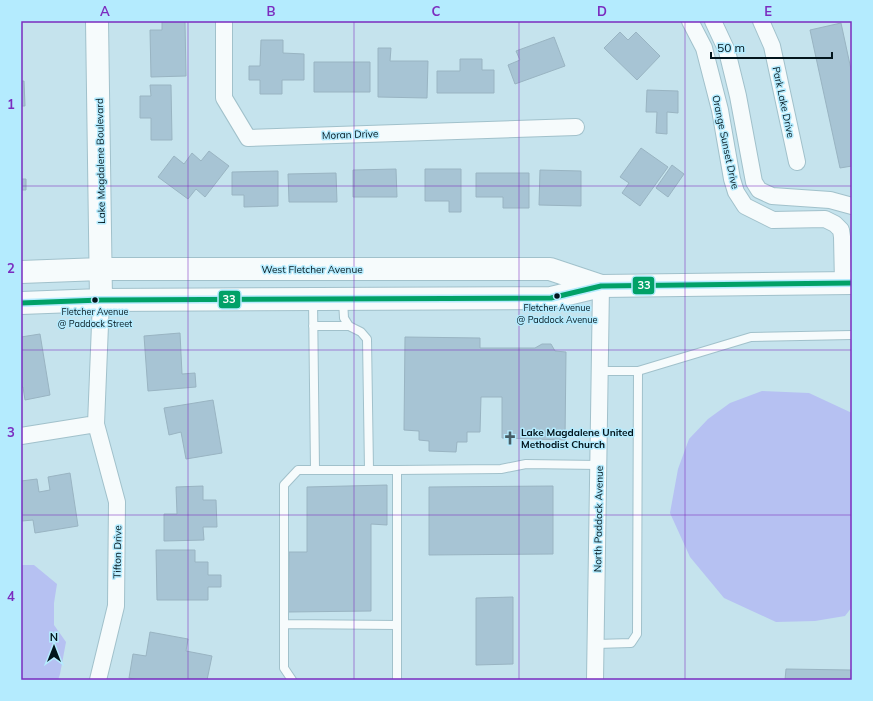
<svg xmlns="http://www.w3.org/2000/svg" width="873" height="701" font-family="Mulish,sans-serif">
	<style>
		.water { fill: #b6c1f2 }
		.building { fill: #a7c4d4; stroke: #99b4c2 }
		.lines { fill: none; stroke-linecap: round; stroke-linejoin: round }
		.lane-casing { stroke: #a1c1cb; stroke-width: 10 }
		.street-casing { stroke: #a1c1cb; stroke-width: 18 }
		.secondary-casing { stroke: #a1c1cb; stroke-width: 24 }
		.lane { stroke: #f6fbfc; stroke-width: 8 }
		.street { stroke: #f6fbfc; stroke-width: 16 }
		.secondary { stroke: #f6fbfc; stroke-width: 22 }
		.bus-1-casing { stroke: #b4ebfe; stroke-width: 8 }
		.bus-1 { stroke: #01a167; stroke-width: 5 }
		.grid { fill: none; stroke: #7b2cbf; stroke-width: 1; stroke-opacity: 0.55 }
		.bus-dot { fill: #02151c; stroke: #b4ebfe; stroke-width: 1.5 }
		.labels { text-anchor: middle; stroke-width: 3; stroke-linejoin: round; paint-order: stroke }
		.bus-label { font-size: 9px; fill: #02151c; stroke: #b4ebfe }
		.street-label { font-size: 10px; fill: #02151c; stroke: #b4ebfe }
		.poi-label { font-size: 10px; font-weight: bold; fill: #02151c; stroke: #b4ebfe; text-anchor: start }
		.line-badge { stroke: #b4ebfe; stroke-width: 1.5 }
		.badge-label { font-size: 11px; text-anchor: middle; font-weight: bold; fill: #fff }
		.neatline { fill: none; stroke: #7b2cbf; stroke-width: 1.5 }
		.grid-label { font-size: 13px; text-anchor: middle; font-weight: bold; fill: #7b2cbf }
	</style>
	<rect width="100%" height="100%" fill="#c5e3ed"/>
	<path class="water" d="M762,391L809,393L852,413V607L845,616L815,621L776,622L724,598L690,557L670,513L678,469L689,439L708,419L730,403Z
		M21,565H34L57,584L54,603V625L66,642L60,674L58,680H21Z"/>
	<path class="building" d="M162,21H185L186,76L151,77L150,30H162Z
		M841,23L852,74V166L840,168L810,30Z
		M620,32L628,40L636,32L660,56L637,80L604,48Z
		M554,37L565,66L515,84L508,65L520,60L516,51Z
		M261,40H283V53L304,54V80H282V94H260V80H249V66H260Z
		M378,48H391L390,61H428L427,98L378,97Z
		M460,59H482V70H494V93H437V71H460Z
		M314,62H370V92H314Z
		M21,81H24L25,106H21Z
		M150,85H171L172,140H151V118H140V96H151Z
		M647,90L678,91V113L667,112V134L656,133L657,112H646Z
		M641,148L668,167L640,206L622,193L629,183L620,177Z
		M209,151L229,166L205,197L196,189L188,199L158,177L174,156L184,164L192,153L201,161Z
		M672,165L684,174L668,197L656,188Z
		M396,169L397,197H353V170Z
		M425,169H461V212H449V201H425Z
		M540,170L581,171V206L539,205Z
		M278,171V206L244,207V195H232V172Z
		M336,173L337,202H289L288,174Z
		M476,173H529V208H503V197H476Z
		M21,179H26V190H21Z
		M180,333L182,374L195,373L196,387L148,391L144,336Z
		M40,334L50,395L25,400L23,387H21V337Z
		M405,337L480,338V348H535L542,344H551L555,351L566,352L565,440L502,438V397H481L480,432H467V442H457L456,452L429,451V441L419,440V431L404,430Z
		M213,400L222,453L186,459L181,432L169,435L164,408Z
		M70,473L78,526L35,533L33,520L22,521L21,481L37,479L39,492L50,490L48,477Z
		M387,485V525L371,524V611L288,612L289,552H307V487Z
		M203,486V500H216L217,527H203L204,540L164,541V514H177L176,487Z
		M553,486V554L429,555V487Z
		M156,550H195V562H208V575H221V587H208V600H157Z
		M513,597V664L476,665V598Z
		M150,632L188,639L186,651L212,656L207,680H140L129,678L133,654L146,656Z
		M786,669L851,670V680H785Z"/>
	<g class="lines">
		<g class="lane-casing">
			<path id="lane" d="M313,300L315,470
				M343,300L344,318L349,326L361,332L367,339L369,470
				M313,326H349
				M600,371H638L751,337L852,335
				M397,470L501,469L526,464L599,465
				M284,624L397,625
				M596,644L631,643L637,634L638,371
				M292,680L284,668V485L298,470H397V680"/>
		</g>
		<g class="street-casing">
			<path id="street" d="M224,21V98L248,138L576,127
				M690,21L704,48L720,110L732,179L736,192L745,206L773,220L825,219L835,224L841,230L842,237L843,283
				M713,21L727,51L738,96L754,182L759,190L772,196L830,200L852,206
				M761,21L772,46L797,162
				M21,436L96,424
				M98,680L116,606L117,502L96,424L101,300
				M595,680L601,286"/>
		</g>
		<g class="secondary-casing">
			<path id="secondary" d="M97,21L101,300
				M21,272L101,269H550L601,286
				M21,303L101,300L551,298L601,286L852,283"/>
		</g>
		<use href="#lane" class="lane"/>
		<use href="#street" class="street"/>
		<use href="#secondary" class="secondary"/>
		<g class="bus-1-casing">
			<path id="bus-1" d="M21,303L101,300L551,298L601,286L852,283"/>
		</g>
		<use href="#bus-1" class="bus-1"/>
	</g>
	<path class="grid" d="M188,21V680M354,21V680M519,21V680M685,21V680M21,186H852M21,350H852M21,515H852"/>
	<defs>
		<g id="church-bare" transform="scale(1.08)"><path d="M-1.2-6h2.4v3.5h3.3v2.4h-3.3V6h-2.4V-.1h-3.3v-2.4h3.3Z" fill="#465d65" stroke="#b4ebfe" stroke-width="2.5" paint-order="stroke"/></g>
	</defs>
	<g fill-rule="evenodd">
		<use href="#church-bare" x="510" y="438"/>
	</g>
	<g class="bus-dot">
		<circle cx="557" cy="296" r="3.5"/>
		<circle cx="95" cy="300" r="3.5"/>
	</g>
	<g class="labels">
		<g class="bus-label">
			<text x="557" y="311">Fletcher Avenue<tspan x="557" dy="12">@ Paddock Avenue</tspan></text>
			<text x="95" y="315">Fletcher Avenue<tspan x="95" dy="12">@ Paddock Street</tspan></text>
		</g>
		<g class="street-label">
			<text transform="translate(784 102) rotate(78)" y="4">Park Lake Drive</text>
			<text transform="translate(350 134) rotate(-2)" y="4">Moran Drive</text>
			<text transform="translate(726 142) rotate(78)" y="4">Orange Sunset Drive</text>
			<text transform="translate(100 161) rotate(-91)" y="4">Lake Magdalene Boulevard</text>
			<text x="312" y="273">West Fletcher Avenue</text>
			<text transform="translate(598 519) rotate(-89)" y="4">North Paddock Avenue</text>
			<text transform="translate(117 552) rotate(-89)" y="4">Tifton Drive</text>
		</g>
		<g class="poi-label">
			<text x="521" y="436">Lake Magdalene United<tspan x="521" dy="12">Methodist Church</tspan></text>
		</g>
	</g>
	<g class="line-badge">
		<rect x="632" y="276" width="23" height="19" rx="4" fill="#01a167"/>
		<rect x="218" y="290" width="23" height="19" rx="4" fill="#01a167"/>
	</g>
	<g class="badge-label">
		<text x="644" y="289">33</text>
		<text x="229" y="303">33</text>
	</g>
	<rect width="873" height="701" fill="none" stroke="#b4ebfe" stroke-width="44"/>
	<g transform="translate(54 647)" stroke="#b4ebfe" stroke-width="3" paint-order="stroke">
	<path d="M0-3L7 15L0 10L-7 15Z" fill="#02151c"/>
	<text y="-6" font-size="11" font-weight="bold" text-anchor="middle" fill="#02151c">N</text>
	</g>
	<path d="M711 52v6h121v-6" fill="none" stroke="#02151c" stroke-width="2"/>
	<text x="717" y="52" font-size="12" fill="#02151c" stroke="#b4ebfe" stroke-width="3" paint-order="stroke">50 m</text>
	<rect x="22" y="22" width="829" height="657" class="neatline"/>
	<g class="grid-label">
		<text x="105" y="16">A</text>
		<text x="271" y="16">B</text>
		<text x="436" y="16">C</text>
		<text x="602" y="16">D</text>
		<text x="768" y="16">E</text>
		<text x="11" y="109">1</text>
		<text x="11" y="273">2</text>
		<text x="11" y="437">3</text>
		<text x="11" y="601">4</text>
	</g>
</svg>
